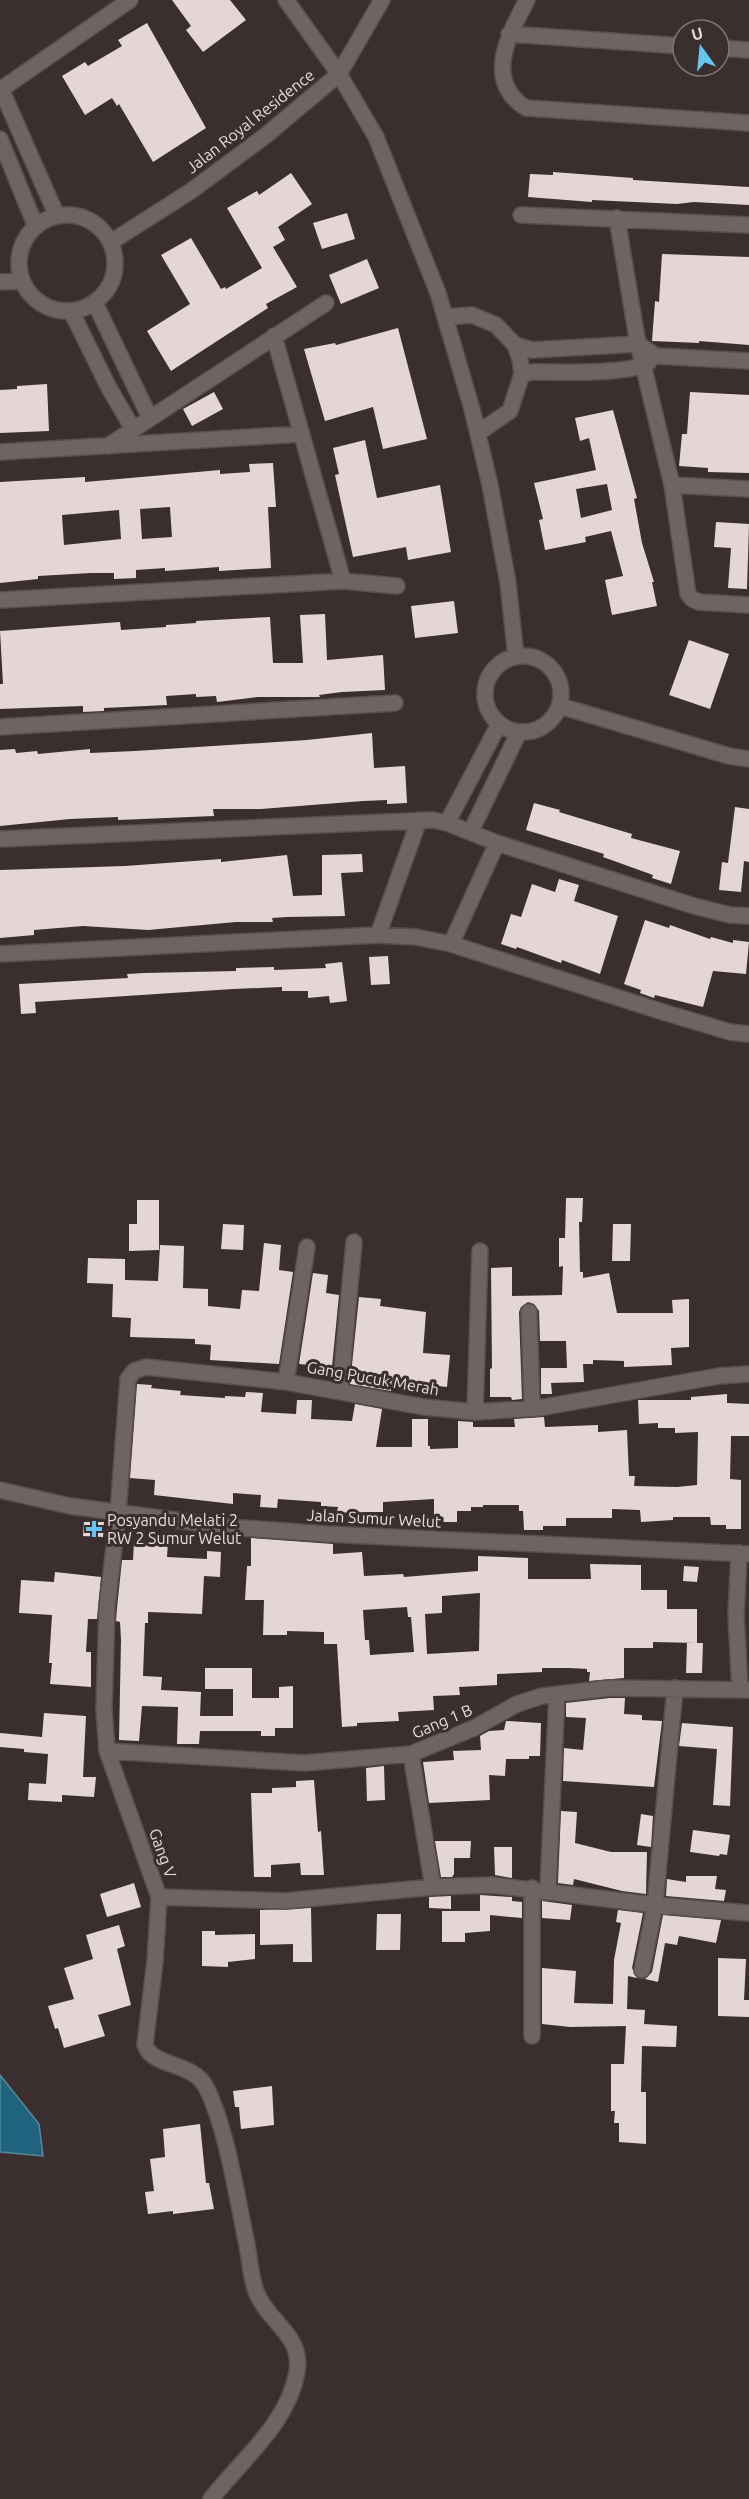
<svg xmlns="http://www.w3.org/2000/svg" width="749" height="2499" font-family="Ubuntu,sans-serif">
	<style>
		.water { fill: #1f637f; stroke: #5a889b; stroke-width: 1.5 }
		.building { fill: #e3d6d4; fill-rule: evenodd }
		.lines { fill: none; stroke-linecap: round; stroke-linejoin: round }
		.street-casing { stroke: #584e4d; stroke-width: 18 }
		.secondary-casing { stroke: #584e4d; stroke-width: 18 }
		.street { stroke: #706462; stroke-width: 15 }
		.secondary { stroke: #706462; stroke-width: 15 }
		.poi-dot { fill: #65c5ee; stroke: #3a2f2e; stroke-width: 2 }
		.labels { text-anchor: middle; stroke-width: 6; stroke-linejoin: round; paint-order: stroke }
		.street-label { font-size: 16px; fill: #e4dddc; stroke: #3a2f2e }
		.poi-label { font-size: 16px; fill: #e4dddc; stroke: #3a2f2e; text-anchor: start }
	</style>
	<rect width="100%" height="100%" fill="#3a2f2e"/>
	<path class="water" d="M0,2075L39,2124L43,2156L0,2152Z"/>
	<path class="building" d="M172,0H230L246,20L203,52L186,30L191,26Z
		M147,23L206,128L153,162L119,104L117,106L112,98L85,115L62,76L85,62L88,66L122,46L118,40Z
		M553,172L633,178V180L749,187V205L694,202L677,204L592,200V202L528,197L530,174L553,175Z
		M291,173L312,204L278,227L285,240L273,247L297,287L266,304L268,308L171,371L147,331L190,304L161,255L191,238L221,289L225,287L226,289L262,268L227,208L257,191L259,195Z
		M347,213L355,239L322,249L313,223Z
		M662,254L749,257V345L699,341V343L652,341L655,301L659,302Z
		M367,259L379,288L341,304L329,275Z
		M398,328L427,439L383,449L373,407L325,421L304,349L335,343L336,345Z
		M47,384L49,431L0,433V390L17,389V386Z
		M214,392L223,409L192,426L183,409Z
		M690,392L749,395V473L708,472V468L679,466L682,434H687Z
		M613,410L637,498L634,499L642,543L654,582H652L657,606L612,615L605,580L623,576L611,531L585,537L586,542L545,550L539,520L543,519L534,483L596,470L589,438L580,441L575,418ZM607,484L612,510L581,518L576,489Z
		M365,440L377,498L440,485L451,552L408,560L406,547L353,557L335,475L339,474L333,448Z
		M273,463L276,507H268L271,568L219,571V567L165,571V568L136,570V578L114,579V573H91L38,576V579L0,583V482L85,477V482L220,470V474L250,472L249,464ZM170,507L172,537L142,539L140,509ZM119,510L121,539L64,545L62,515Z
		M716,522L749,524L747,589L728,588L731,548L714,547Z
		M454,601L458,633L415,638L411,606Z
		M325,614L327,660L383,655L385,690L342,692L319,695L320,697H257L217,702L216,696L196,697V694L166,696L167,705L104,708V711L83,712V706L0,709V684H3L0,631L120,622L121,630L166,627V625L196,623V621L270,617L273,663H303L300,615Z
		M689,640L729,654L710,709L669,695Z
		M372,733L374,768L405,766L407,803L387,804V800L363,801L261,809H213L214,816L118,820V817L70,819L0,826V750L15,749L16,753L37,751L38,754L90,749V753L135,751L307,740Z
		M534,803L560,810L559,812L632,834L631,838L680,851L671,884L652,878L653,875L603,857L604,854L526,830Z
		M735,807L749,809V862L744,861L741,892L719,890L722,862L728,863Z
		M362,854L363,872L341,873L345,916L287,917L272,918L273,922H236L148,930L83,926L34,930V935L0,938V870L125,866L221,859V862L287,855L293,896L322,895V855Z
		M559,879L579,885L574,901L618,916L600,974L562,960L561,963L517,947L516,949L501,944L511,914L521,917L532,884L555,892Z
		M645,920L669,928L670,925L710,939L711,937L733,943V940L749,942L746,974L713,971L703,1007L655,995L654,998L640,993L641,990L624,984Z
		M388,956L390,984L371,985L369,957Z
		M342,962L347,1001L330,1003L329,996L308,998V991H282V987L233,989L35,1002L36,1013L21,1014L19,984L128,978L127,974L144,973L236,971V968L274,967V970L326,968L325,964Z
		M566,1198H583L582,1222H579L580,1272H583V1278L609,1273L617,1313H673L672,1300L689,1299V1347L671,1348L672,1365L624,1367V1361L593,1360V1364H583L584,1382L551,1383L552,1394H541V1368H567L566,1341H540L539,1311L534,1304L528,1302L521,1307L519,1312L522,1399L512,1400L511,1397H490V1369L492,1368L491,1268L512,1267V1296L562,1295L563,1266L559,1267V1238H565Z
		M137,1200H159V1250L129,1251V1224H137Z
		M223,1224L244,1225L243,1250L221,1249Z
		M613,1224H631L630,1261H612Z
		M264,1243L281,1245L279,1270L293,1272L279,1364L210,1360L211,1345L195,1344V1339L130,1337L131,1318L112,1317L113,1284L87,1283L88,1258L125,1259V1280L158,1281L160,1245L184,1246L183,1288L208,1289V1306L240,1309L242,1290L259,1291Z
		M313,1273L328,1275L326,1293L339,1295L332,1367L299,1364Z
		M359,1297L381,1299L380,1306L426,1312L423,1353L450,1355L447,1387L392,1381L391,1391L350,1384Z
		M137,1384L152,1385L151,1388L181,1391L180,1395L225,1398V1396L245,1397L246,1392L263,1393L261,1412L296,1414L297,1400H312L311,1419L352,1421L355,1404L382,1409L376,1447H412V1419H428V1446H430V1449L458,1448V1421L473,1422V1427H515L514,1419L544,1417L545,1427L598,1425V1432L627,1430L629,1476H635L634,1486L677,1487L697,1485L698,1432L675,1433V1428H658V1423L639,1424L638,1400H691V1397L727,1394V1403L749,1404V1436H731L730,1479L741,1480V1529H726V1525H711L710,1517H673V1520L641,1522L640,1510L612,1509V1518H566V1526H543V1530H524L523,1511H519V1505H483V1507H471V1511H457V1522H434V1499L383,1502V1512H365V1514L337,1512L338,1507L321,1506V1502L278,1499L277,1508L260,1507L261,1495L233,1493V1504L154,1495L155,1480L130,1478Z
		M84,1522H104L103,1537L83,1536Z
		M251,1538L333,1544V1554L362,1552L364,1576L403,1574L404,1577L478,1571V1556L528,1558V1579H591L590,1564L641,1565V1590H667V1609H697V1643L653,1642V1648H624V1678L589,1681L590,1672H587V1669L570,1668H542V1672L497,1674V1685L459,1687L460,1695L433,1696L434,1710L398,1712L399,1721L357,1723V1726L342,1727L337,1644H324V1632L287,1631V1635H263L264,1600H245L247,1566H251ZM480,1593L479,1651L427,1654L425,1614L442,1613V1596ZM407,1607L408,1617H411L414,1652L370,1655L369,1640H365L363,1610Z
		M134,1542L168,1543L167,1557L207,1559V1551L221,1552L220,1577L204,1576L202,1614L148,1612V1623H145L143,1676L162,1677L161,1690L201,1692L200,1716H233V1689H205V1668H252V1698H279V1687L293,1686V1728H275V1736H261V1731H200L199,1744H177L178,1707L142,1706L139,1741L119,1740L121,1640L120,1622L116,1621L117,1608L122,1560H133Z
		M684,1566L699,1567L697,1582L683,1581Z
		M55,1572L101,1577L97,1619H88L86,1652H91V1687L50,1684L52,1663H49L52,1615L19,1613L21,1580L54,1582Z
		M687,1643H703L702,1673H686Z
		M610,1698H625L624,1714L642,1715V1720L662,1721L654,1787L563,1781L564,1748L583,1750L586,1718L566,1717V1703Z
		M44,1713L86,1716L83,1777H96L94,1797L62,1795V1802L28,1800L29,1783L46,1784L48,1754L24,1752V1749L0,1747V1733L42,1737Z
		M506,1721L541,1723L540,1756H529V1759H506L505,1776L489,1775L490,1800L429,1803L423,1762L454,1760L453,1751L481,1750L480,1736L489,1731L504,1730Z
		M682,1723L733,1727L730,1806L713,1805L717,1749L679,1746Z
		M384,1766L385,1800L367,1801L366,1768Z
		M314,1780L318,1832L321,1831L324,1875H301L300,1863L271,1865V1877H254L251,1793H272V1788L296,1787V1781Z
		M561,1811L577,1812L575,1843L611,1852H647L646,1894L622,1891L574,1879L573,1885L558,1883Z
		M641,1814L653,1816L651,1847L637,1845Z
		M693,1830L730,1835L727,1855L720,1854L719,1856L690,1852Z
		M435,1841H471L470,1858H454V1874L452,1877H441Z
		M494,1847H512V1878L495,1875Z
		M686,1876H717L715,1889L726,1890L724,1901L666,1896L667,1879L686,1882Z
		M134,1883L141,1907L107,1917L100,1894Z
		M480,1895L512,1897V1901L522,1902V1918L490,1915V1931L465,1933V1942H442V1911H480Z
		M451,1896V1909L429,1908V1897Z
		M542,1901L572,1905L570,1920L542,1918Z
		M311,1908L312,1962H293V1944L260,1945V1910Z
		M618,1910L643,1913L632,1968L637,1978L628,1976L627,2009L645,2010L644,2024L677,2026L676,2047L642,2046L641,2092H646V2144L619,2142V2123H614L615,2111H611V2064H624L626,2026L570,2027L542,2024V1968L576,1971L574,2003L613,2004L614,1960L621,1923L616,1922Z
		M377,1914H401L400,1950H376Z
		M663,1915L721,1920L716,1943L679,1936L677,1945L665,1943L658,1982L645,1979L652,1972Z
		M119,1925L125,1946L117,1949L131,2005L98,2015L105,2036L64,2048L58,2028L55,2029L48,2006L74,1999L64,1968L93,1959L86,1935Z
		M202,1931H215V1935L255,1934V1959L228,1962V1967L202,1966Z
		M718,1958L746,1959L744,2000H749V2017L718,2016Z
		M272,2086L274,2125L241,2129L239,2107H235L233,2091Z
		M200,2124L206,2183H209L214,2209L173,2214V2211L148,2214L145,2192L154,2191L150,2159L165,2157L163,2129Z"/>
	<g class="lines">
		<g class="street-casing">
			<path id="street" d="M286,0L339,74L376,137L438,293L472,409L490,485L508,583L516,657
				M527,0C509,34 483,81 526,108L749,123
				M509,34L683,46
				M719,48L749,50
				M1,89L57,216
				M0,90L130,0
				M0,139L36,227
				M521,215L749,225
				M19 263a48 48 0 1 1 96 0a48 48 0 1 1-96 0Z
				M617,218L638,344L672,485L688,594L692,599L699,602L749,605
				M111,242L191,191L265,136L339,74L382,0
				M0,282L22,281
				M95,303L150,418
				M71,311L109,388L133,429
				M445,317L472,315L496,325L515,345L520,359L522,374L510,411L478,433
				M274,336L343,581
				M515,345L532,350L638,344L656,356L749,361
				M522,374L533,372C557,372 633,375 649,362
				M108,446L326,303
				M0,452L302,434
				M672,485L749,489
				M0,600L343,581L397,586
				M485 694a38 38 0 1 1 76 0a38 38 0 1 1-76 0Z
				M560,706L729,756L749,759
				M0,727L395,703
				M447,823L499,724
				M471,831L519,732
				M0,839L433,820L447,823L497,843L694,906L730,915L749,916
				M378,935L419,820
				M451,944L497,843
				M0,954L378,935L416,937L451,944L663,1012L730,1032L749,1034
				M529,1312L532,1408
				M286,1382L307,1247
				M340,1391L354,1242
				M475,1412L480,1251
				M739,1553L736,1615L740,1690
				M675,1688L655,1905L749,1913
				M107,1751L304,1763L411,1754L474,1728L517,1704L542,1696L610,1688L749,1690
				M411,1754L433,1887
				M548,1890L557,1694
				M159,1897L285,1901L433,1887L492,1885L655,1905L642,1970
				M532,2036V1888
				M211,2499C241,2460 288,2424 297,2372C303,2335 270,2324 257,2294C251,2280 250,2261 247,2245C237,2198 227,2129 206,2087C192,2061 153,2068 145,2045L155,1961L159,1897L107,1751L104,1709L107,1607L118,1513L128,1379L134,1371L146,1367L286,1382L424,1407L475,1412L539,1408L719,1376L749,1374"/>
		</g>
		<g class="secondary-casing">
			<path id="secondary" d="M0,1490L70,1506L227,1527L327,1534L749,1554"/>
		</g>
		<use href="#street" class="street"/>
		<use href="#secondary" class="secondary"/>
	</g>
	<path class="poi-dot" d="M91 1520h6v6h6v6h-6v6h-6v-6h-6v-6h6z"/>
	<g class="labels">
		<g class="street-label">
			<text transform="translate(250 121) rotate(-38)" y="6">Jalan Royal Residence</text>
			<text transform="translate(373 1378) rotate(10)" y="6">Gang Pucuk Merah</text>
			<text transform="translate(374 1518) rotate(3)" y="6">Jalan Sumur Welut</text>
			<text transform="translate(442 1721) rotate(-23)" y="6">Gang 1 B</text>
			<text transform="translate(163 1853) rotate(70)" y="6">Gang V</text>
		</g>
		<g class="poi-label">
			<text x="107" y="1526">Posyandu Melati 2<tspan x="107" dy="18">RW 2 Sumur Welut</tspan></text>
		</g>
	</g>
	<g transform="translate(701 48) rotate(345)"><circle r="28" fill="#3a2f2e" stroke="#7e7574" stroke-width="1.5"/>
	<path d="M0-4.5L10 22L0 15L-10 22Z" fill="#65c5ee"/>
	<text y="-9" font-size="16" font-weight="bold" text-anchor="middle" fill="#e4dddc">U</text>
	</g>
</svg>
